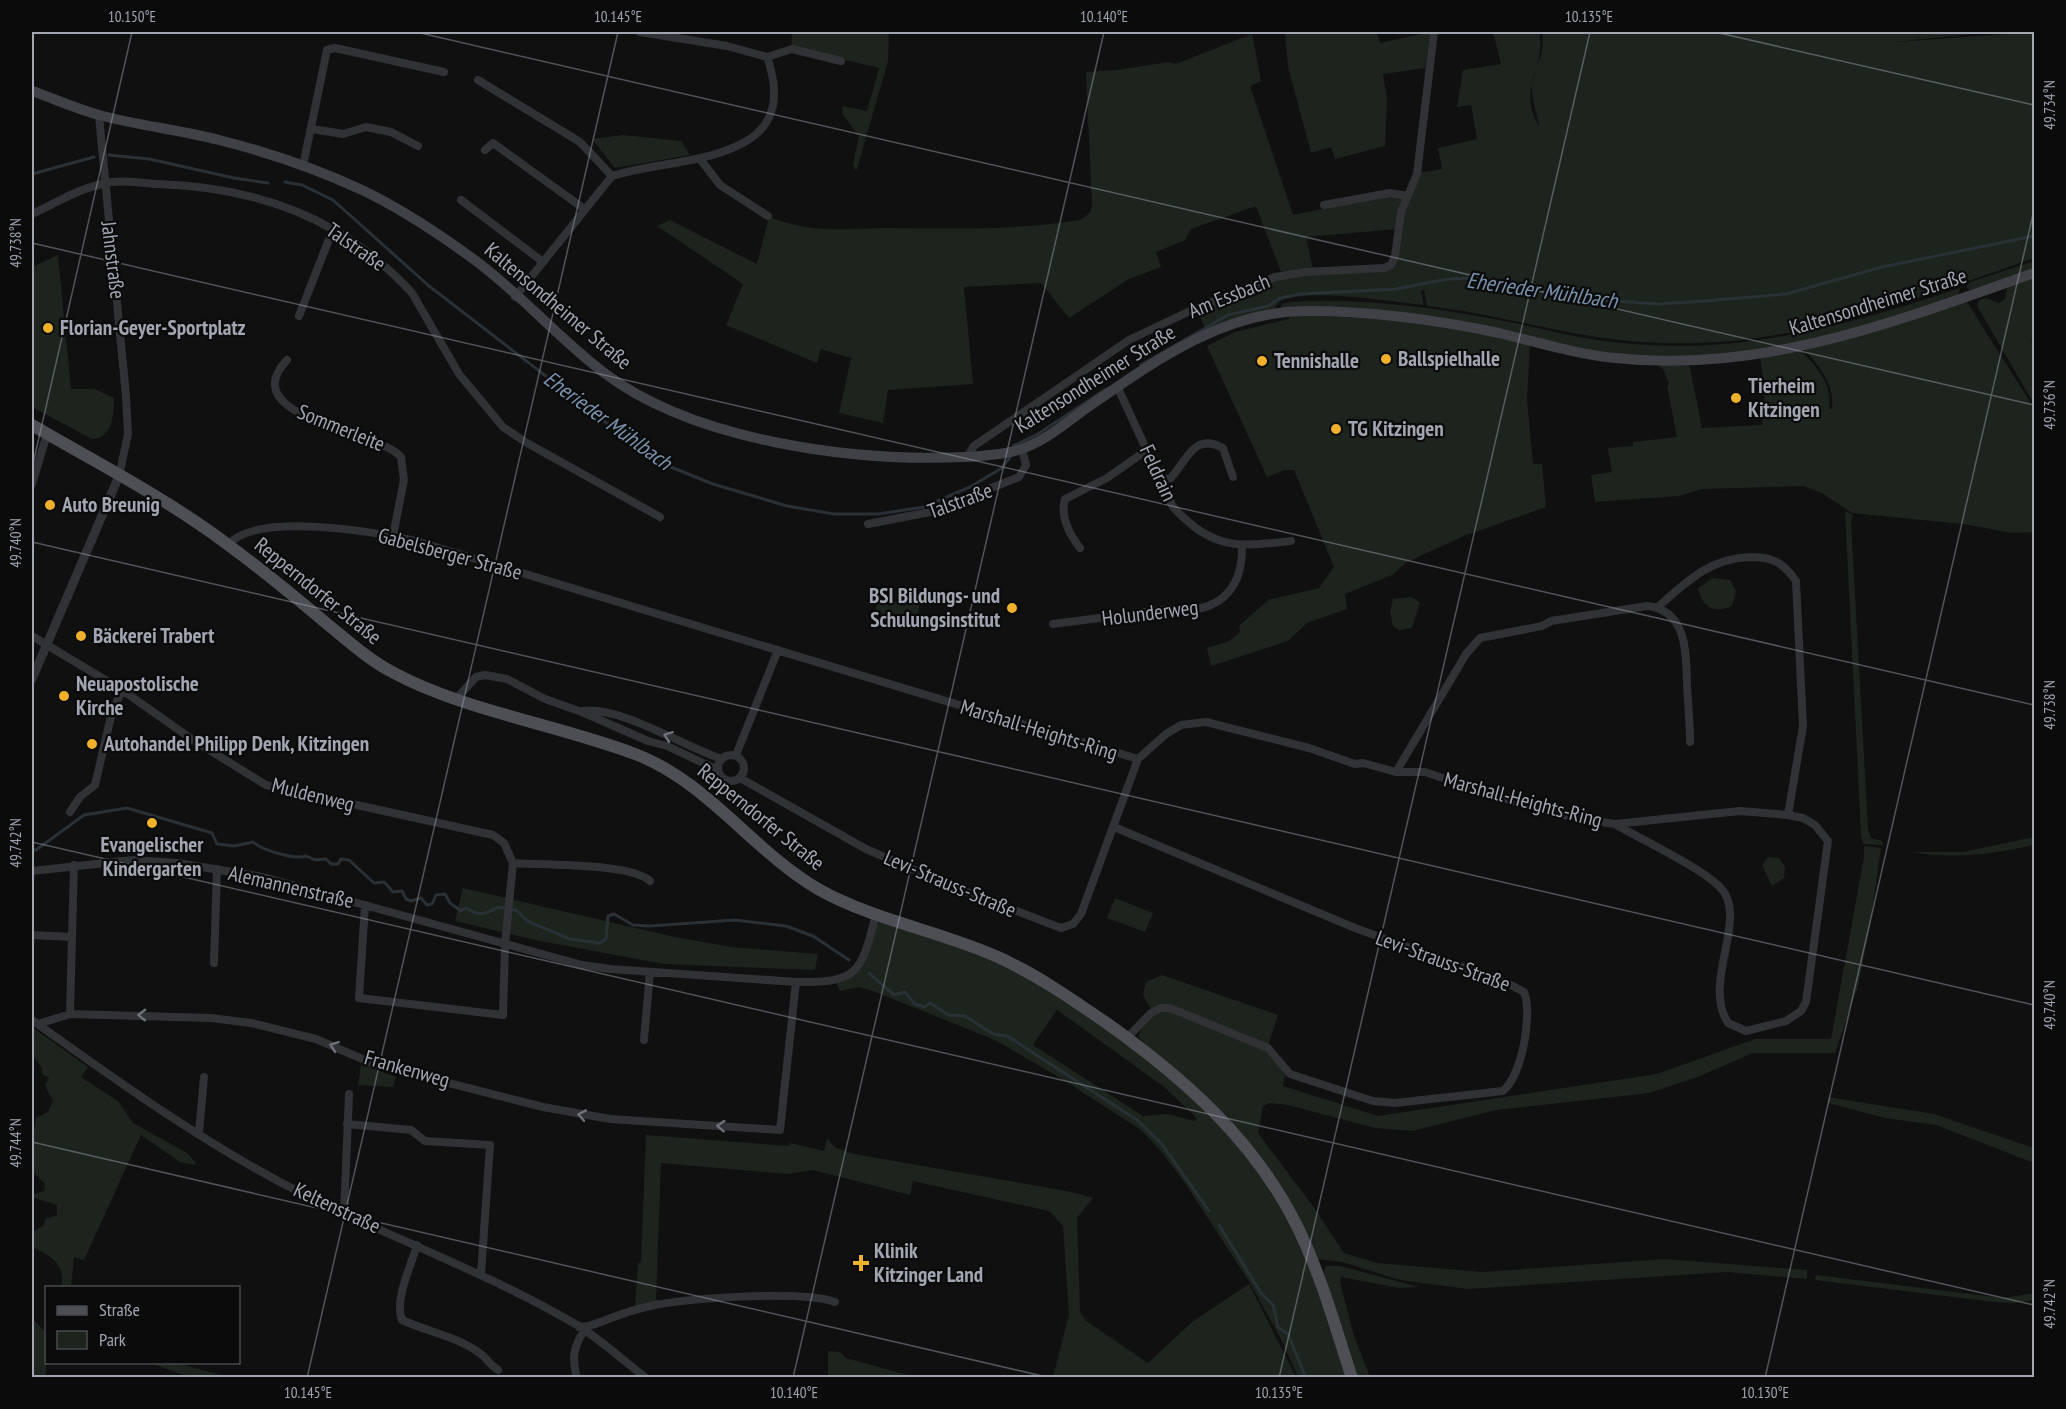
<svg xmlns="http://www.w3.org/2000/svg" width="2066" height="1409" font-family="'PT Sans Narrow',sans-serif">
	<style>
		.green { fill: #1c241d; fill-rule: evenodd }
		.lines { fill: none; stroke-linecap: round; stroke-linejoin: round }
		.stream { stroke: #293036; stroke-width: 3 }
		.minor { stroke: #313236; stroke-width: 8 }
		.tertiary { stroke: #313236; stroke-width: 9 }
		.secondary { stroke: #3f4146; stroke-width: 10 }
		.primary { stroke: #4d4f55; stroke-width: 12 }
		.oneway { stroke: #6f727a }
		.ticks { fill: none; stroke: #a1a6b2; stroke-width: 1.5; stroke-opacity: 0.45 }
		.poi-dot { fill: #efb12b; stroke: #0b0b0c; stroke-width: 2 }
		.labels { text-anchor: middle; stroke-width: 4.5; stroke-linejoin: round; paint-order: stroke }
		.street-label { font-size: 21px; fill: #a1a6b2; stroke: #0b0b0c }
		.poi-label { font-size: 21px; font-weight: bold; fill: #a1a6b2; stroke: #0b0b0c; text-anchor: start }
		.water-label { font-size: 22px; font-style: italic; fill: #7893ad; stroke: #0b0b0c }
		.neatline { fill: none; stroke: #a1a6b2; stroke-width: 2 }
		.ticks-label { font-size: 15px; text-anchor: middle; fill: #a1a6b2 }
	</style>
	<rect width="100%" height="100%" fill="#101011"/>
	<path class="green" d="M792,32H889L888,61L857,169L855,170L853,164L859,136L843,115L842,106L867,111L879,68L791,47Z
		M1285,32H1377L1380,43L1430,32L1425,68L1383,74L1387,99L1385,146L1335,159L1331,147L1311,153L1288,67Z
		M1493,32H1539C1547,66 1516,90 1539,126C1538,115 1531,101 1532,86C1534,63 1546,58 1542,32H1988L1896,42L2034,32V258C1896,306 1770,357 1620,340C1555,333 1492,313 1427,306L1424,290L1421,291L1424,305C1391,302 1312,288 1283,300C1278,302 1276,306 1274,310L1206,330L1197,310L1225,299L1228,305L1263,293L1261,283L1278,278L1392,266L1398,229L1306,237L1313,268L1281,272L1256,206L1191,229L1185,240L1156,252L1161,267L1129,279L1069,318L1041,283L964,287L973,384L888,390L883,423L839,413L851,358L821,349L817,363L726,325L743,284L657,226L670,220L757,264L769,217C819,235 842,228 892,228C956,229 1017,230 1080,220L1090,213L1092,206L1086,72L1117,70L1169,62L1176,64L1252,34L1261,81L1250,86L1293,215L1390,195L1409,198L1418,173L1442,169L1438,148L1477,139L1471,105L1457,107L1463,70L1501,64Z
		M623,135L681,141L690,155L615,168L592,139Z
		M58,255L71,389H95L114,398C114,415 112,439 92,439L32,407V267Z
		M2034,261V271L1970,290L1966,287L1970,282Z
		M2034,275V337L2031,340L2034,352V404L1977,306L1979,300L1986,298L1999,303L2005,299L2007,288Z
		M1960,288L1958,296L1864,328L1755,354L1620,357L1482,328L1279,310L1282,304L1289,302C1363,297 1437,308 1510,322C1547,330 1584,340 1622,343C1742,355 1847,326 1960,288Z
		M1967,302L2034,408V532L2012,533L1963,524L1852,513L1822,493L1803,486L1702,489L1679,496L1595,502L1591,475L1612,472L1608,448L1633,446V442L1677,437L1667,386L1669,384L1664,371L1657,363H1689L1702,428L1762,425L1765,389L1760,358L1800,350C1816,365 1833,385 1829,408L1832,409C1835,384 1819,366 1804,349Z
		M1290,315L1394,319L1530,343L1527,400L1533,464H1542L1546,507L1464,536L1407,562L1392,575L1345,594L1347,609L1307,623L1288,641L1211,666L1207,648L1229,641L1240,632L1239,626L1268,600L1319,588L1334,567L1294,470H1285L1267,477L1207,346L1235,332L1289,319Z
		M1845,511L1853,515L1851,522L1868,829L1871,838L1882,841L1883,845L1863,844L1861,834Z
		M1713,578L1730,580L1736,591L1732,606C1715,614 1702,608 1698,588Z
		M1412,597L1420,603L1412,628L1399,630L1393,626L1390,612L1393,599Z
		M877,600L919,604L918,621L875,618Z
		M2034,837V845C1987,855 1959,859 1910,852H1963Z
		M1864,846L1881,848L1869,932L1858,986L1835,1053H1753L1700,1076L1649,1093L1496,1110L1412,1131L1375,1128L1288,1105L1270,1103L1263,1106L1258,1133L1315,1209L1344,1253L1377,1263L1483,1272L1665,1259L1807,1270V1279L1727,1272L1468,1289L1400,1280L1342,1262L1318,1259L1280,1190L1138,1036L1146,1021L1158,1011H1170L1270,1053L1285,1075L1283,1086L1378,1116L1657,1074L1755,1039H1831L1864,857Z
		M1768,857L1779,858L1785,867L1784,878L1772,886L1762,865Z
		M463,888L675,937L731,947L818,954L815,970L664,964L540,941L455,921Z
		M1115,898L1153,913L1145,932L1107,918Z
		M881,920L980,955L1023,974L1124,1040L1178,1083L1242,1150L1271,1189L1302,1246L1348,1377H1298L1281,1339L1250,1283L1185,1183L1160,1150L1141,1130L1062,1079L995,1040L873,991L859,987L840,991L837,984C867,971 868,953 876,924ZM1057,1010L1163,1086L1197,1118L1194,1121L1167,1114L1143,1116L1033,1045Z
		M1162,975L1278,1015L1268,1046L1180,1009H1151L1143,995L1146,982Z
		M32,1027L88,1067L81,1077L118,1101L133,1123L187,1153L196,1163L195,1165L180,1162L141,1135L84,1260L74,1257L71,1287H61C67,1265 50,1255 32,1247V1232L44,1225L45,1219L57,1215V1205L32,1197L33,1194L44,1191L45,1184L32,1171V1140L36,1118L48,1112L53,1101L45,1086L49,1078L42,1074V1068L32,1054Z
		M361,1064L396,1077L393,1087L358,1085Z
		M1828,1097L1934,1114L2034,1148V1163L1936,1125L1885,1118L1828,1103Z
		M646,1135L789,1146L790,1143L824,1151L827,1138L836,1148L854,1154L1072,1192L1093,1198L1077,1218L1080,1312L1086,1321L1148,1363L1192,1322L1249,1284L1296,1377H1053L1069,1314L1063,1226L1049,1211L913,1181L910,1195L813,1170L788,1174L661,1163L656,1299L660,1302L635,1307L638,1264L641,1261Z
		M1325,1266H1340L1419,1287L1398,1288L1341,1277L1340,1282L1354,1336L1370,1377H1355L1324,1277Z
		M1816,1275L2004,1298L2034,1293V1300L2015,1303L1994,1302L1815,1280Z
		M32,1318L46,1333V1377H32Z
		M828,1351L840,1352L846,1358L915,1377H828Z
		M150,1363H177L228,1377H189Z"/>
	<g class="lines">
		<path class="stream" d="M109,155L149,159L234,178L268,183
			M32,174L94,157
			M285,182L302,185L333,200L429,286L656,461L713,484L787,506L834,514H878L924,507L970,487L1002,468L1010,457
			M1141,365L1228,315L1268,306L1280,298L1301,294L1396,289L1448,279L1478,278L1517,288L1588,299L1658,304L1705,301L1786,294L1882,267L2034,236
			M1013,446L1038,434L1106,389
			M32,850H36L84,815L127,808L212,833L217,844L234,846L253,842C262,850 295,860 306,856L315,860L326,859L331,864H338L341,859L349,860L374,883L384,882L393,892L402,891L406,899L411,901L421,898L427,905L432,904L436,895L445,894L450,903L461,911L466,908C479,916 485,915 498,907L516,910L527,921L570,939L599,943L606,939L608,916L614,914L633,925L650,926L735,920L786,926L813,936L849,960
			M869,973L894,995L905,992L915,1004L924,1007L930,1003L949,1015L965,1016L993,1034L1007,1036L1137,1120L1161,1143L1209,1211
			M1219,1225L1261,1293L1273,1305L1278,1327L1288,1334L1306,1378"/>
		<path class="minor" d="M767,57L792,49L841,61
			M478,80L580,142L612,176
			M99,116L126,396L128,434L119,476
			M312,129L343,134L366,127L391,132L418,146
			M485,150L493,143L583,208
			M700,159L720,185L768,216
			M303,166L327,50L335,48L444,72
			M461,200L543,262
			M1324,205L1390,193L1408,196
			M32,214C54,204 78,189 102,184C119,179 140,183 157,184C258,187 343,218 412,293L459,374L503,427L527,443L660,517
			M515,297L612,176C676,155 806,167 767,57L727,46L640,32
			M299,316L333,229
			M287,360C232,418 380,431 401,457L404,480L393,536
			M1117,386L1173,507C1213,550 1237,547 1291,541
			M967,457L974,446L1129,340L1194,309L1275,277L1305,272L1384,268L1391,265L1395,256L1401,212L1417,174L1434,32
			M1161,480L1171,478C1186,461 1194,432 1223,448L1233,477
			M32,484L47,434
			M868,524L930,512L1019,477L1026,465L1022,449
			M228,545C256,511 375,532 416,541L1138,759
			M1080,548C1070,535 1060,516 1065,499L1107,478L1147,450
			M1658,607C1686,582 1710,558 1750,557C1772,557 1783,562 1796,581L1803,726L1788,815
			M1053,624L1169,609C1215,615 1243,593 1242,546
			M32,636L122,690L193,740L266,785L493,835L504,843L513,863C542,865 631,863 650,881
			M457,698L476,677L485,675L507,679L545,699L582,712L648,741L667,746L718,770
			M583,711C621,706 684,747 722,759
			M718 768a13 13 0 1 1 26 0a13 13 0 1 1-26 0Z
			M736,755L778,650
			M1396,772L1466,654L1480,638L1542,626L1551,621L1647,606C1688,610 1686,655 1687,685C1688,704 1690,723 1690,742
			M740,778L866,849L959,889L1061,928L1073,924L1081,914L1138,759L1166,734L1181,725L1206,722L1309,748L1355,764L1363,763L1396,772H1425L1512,801L1575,818L1615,824L1740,811L1788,815L1803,818L1815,825L1828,841L1806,1002L1801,1011L1786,1021L1746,1031L1728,1023C1701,981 1751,917 1719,886C1696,865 1644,841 1615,824
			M70,812L80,797L95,785L112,712L122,690
			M1114,827L1355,928L1509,984L1524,992C1533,1014 1522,1075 1503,1091L1395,1103L1373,1101L1290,1074L1268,1048L1170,1008H1161L1151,1013L1127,1038
			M32,871L133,860L177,863L263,877L582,965L610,969L796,982C860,983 861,972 876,914
			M365,905L359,998L503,1015L505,945L513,863
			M32,935L72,937L74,865
			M214,963L217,869
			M70,1014L72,937
			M32,1020C117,1081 205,1144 299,1192C391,1238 488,1273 577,1325C601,1340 623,1360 646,1378
			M38,1024L70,1014L211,1018L251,1023L316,1039L374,1064L543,1107L610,1119L780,1130L796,982
			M644,1040L650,972
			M347,1124L411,1130L425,1141L490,1145L481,1274
			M199,1132L204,1077
			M344,1213L349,1094
			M417,1245C411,1266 394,1300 402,1320C428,1332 459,1337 481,1354C488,1360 490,1365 498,1370
			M579,1327L589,1326C608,1320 626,1311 646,1307C684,1298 799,1290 835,1302
			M577,1378C572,1359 573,1347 584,1331"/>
		<path class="tertiary" d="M32,679L119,476"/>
		<path class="secondary" d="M32,91C55,99 79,110 103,116C141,126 181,130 219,140C267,152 317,169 362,190C400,208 439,234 472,258C519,292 557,337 603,372C693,441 852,462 965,457C982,456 1001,455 1018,450C1045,442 1068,421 1091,405C1156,360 1224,311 1306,311C1369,311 1437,320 1499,333C1537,342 1575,354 1615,358C1762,374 1898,321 2034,273"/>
		<path class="primary" d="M32,425C97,463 166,498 227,544C261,569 294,596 326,623C348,641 369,660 394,673C465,711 559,725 635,754C707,781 753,851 818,889C875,921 941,931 1000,958C1039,976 1073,1000 1108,1024C1185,1079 1255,1141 1297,1226C1321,1275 1335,1326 1352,1378"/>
	</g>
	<defs><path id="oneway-chevron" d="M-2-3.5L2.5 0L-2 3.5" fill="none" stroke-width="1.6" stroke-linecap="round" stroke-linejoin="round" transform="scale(1.5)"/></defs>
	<g class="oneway">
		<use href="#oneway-chevron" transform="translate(668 736) rotate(-159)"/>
		<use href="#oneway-chevron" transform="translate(142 1015) rotate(-179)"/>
		<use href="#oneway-chevron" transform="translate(334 1046) rotate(-160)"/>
		<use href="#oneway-chevron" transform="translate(582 1115) rotate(-169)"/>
		<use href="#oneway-chevron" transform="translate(721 1126) rotate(-177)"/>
	</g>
	<path class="ticks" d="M416,32L2034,405M1715,32L2034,105M32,243L2034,705M32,468L132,32M32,542L2034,1005M32,842L2034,1305M32,1142L1051,1378M307,1378L618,32M793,1378L1104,32M1279,1378L1590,32M1765,1378L2034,210"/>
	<g class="poi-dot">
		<circle cx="48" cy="328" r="6"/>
		<circle cx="1386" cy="359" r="6"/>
		<circle cx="1262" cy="361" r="6"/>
		<circle cx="1736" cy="398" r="6"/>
		<circle cx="1336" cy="429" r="6"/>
		<circle cx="50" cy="505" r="6"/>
		<circle cx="1012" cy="608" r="6"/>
		<circle cx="81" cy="636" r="6"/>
		<circle cx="64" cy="696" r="6"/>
		<circle cx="92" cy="744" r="6"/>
		<circle cx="152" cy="823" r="6"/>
		<path d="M858 1254h6v6h6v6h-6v6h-6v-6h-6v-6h6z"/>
	</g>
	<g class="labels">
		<g class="street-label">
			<text transform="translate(356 247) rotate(35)" y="7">Talstraße</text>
			<text transform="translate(113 260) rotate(83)" y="7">Jahnstraße</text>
			<text transform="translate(1229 296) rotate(-22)" y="7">Am Essbach</text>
			<text transform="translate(1878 302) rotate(-17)" y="7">Kaltensondheimer Straße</text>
			<text transform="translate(558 306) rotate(40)" y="7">Kaltensondheimer Straße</text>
			<text transform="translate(1095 379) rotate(-32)" y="7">Kaltensondheimer Straße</text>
			<text transform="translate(341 428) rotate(22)" y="7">Sommerleite</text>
			<text transform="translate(1158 473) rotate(65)" y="7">Feldrain</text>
			<text transform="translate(960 501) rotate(-20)" y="7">Talstraße</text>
			<text transform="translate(450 554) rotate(15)" y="7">Gabelsberger Straße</text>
			<text transform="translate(318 591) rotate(39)" y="7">Repperndorfer Straße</text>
			<text transform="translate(1150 613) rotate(-7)" y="7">Holunderweg</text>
			<text transform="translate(1039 730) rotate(17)" y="7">Marshall-Heights-Ring</text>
			<text transform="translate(313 795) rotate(14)" y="7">Muldenweg</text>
			<text transform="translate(1523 800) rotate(15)" y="7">Marshall-Heights-Ring</text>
			<text transform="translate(761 817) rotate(39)" y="7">Repperndorfer Straße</text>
			<text transform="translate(950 884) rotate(23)" y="7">Levi-Strauss-Straße</text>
			<text transform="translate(291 887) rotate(13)" y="7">Alemannenstraße</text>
			<text transform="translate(1443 961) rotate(20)" y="7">Levi-Strauss-Straße</text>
			<text transform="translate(407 1069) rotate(16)" y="7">Frankenweg</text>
			<text transform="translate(337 1208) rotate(25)" y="7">Keltenstraße</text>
		</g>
		<g class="poi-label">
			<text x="60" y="335">Florian-Geyer-Sportplatz</text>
			<text x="1398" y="366">Ballspielhalle</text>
			<text x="1274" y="368">Tennishalle</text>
			<text x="1748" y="393">Tierheim<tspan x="1748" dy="24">Kitzingen</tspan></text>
			<text x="1348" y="436">TG Kitzingen</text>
			<text x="62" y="512">Auto Breunig</text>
			<text x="1000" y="603" text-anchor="end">BSI Bildungs- und<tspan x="1000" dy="24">Schulungsinstitut</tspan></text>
			<text x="93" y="643">Bäckerei Trabert</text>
			<text x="76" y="691">Neuapostolische<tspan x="76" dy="24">Kirche</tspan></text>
			<text x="104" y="751">Autohandel Philipp Denk, Kitzingen</text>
			<text x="152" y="852" text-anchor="middle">Evangelischer<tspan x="152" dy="24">Kindergarten</tspan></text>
			<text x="874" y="1258">Klinik<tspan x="874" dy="24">Kitzinger Land</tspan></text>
		</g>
		<g class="water-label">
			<text transform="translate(1542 290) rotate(8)" y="8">Eherieder Mühlbach</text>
			<text transform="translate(608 420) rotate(36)" y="8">Eherieder Mühlbach</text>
		</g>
	</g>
	<rect width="2066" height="1409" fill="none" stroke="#0b0b0c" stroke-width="66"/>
	<rect x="45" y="1286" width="195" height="78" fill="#0b0b0c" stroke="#47494e" stroke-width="1.5"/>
	<rect x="57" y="1306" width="30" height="9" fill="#4d4f55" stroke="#47494e" stroke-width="1.5"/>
	<text x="99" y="1316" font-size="18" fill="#a1a6b2">Straße</text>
	<rect x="57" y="1331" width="30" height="18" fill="#1c241d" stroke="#47494e" stroke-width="1.5"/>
	<text x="99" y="1346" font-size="18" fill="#a1a6b2">Park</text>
	<rect x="33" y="33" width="2000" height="1343" class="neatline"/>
	<g class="ticks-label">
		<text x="132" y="22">10.150°E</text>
		<text x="618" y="22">10.145°E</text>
		<text x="1104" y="22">10.140°E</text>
		<text x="1589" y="22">10.135°E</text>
		<text transform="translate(2050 105) rotate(-90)" y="5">49.734°N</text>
		<text transform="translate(16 243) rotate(-90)" y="5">49.738°N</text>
		<text transform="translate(2050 405) rotate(-90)" y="5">49.736°N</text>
		<text transform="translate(16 543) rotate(-90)" y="5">49.740°N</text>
		<text transform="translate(2050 705) rotate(-90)" y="5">49.738°N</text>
		<text transform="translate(16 843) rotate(-90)" y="5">49.742°N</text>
		<text transform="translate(2050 1005) rotate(-90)" y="5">49.740°N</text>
		<text transform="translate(16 1143) rotate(-90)" y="5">49.744°N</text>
		<text transform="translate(2050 1304) rotate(-90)" y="5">49.742°N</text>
		<text x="308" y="1398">10.145°E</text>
		<text x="794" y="1398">10.140°E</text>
		<text x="1279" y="1398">10.135°E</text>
		<text x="1765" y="1398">10.130°E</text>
	</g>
</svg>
